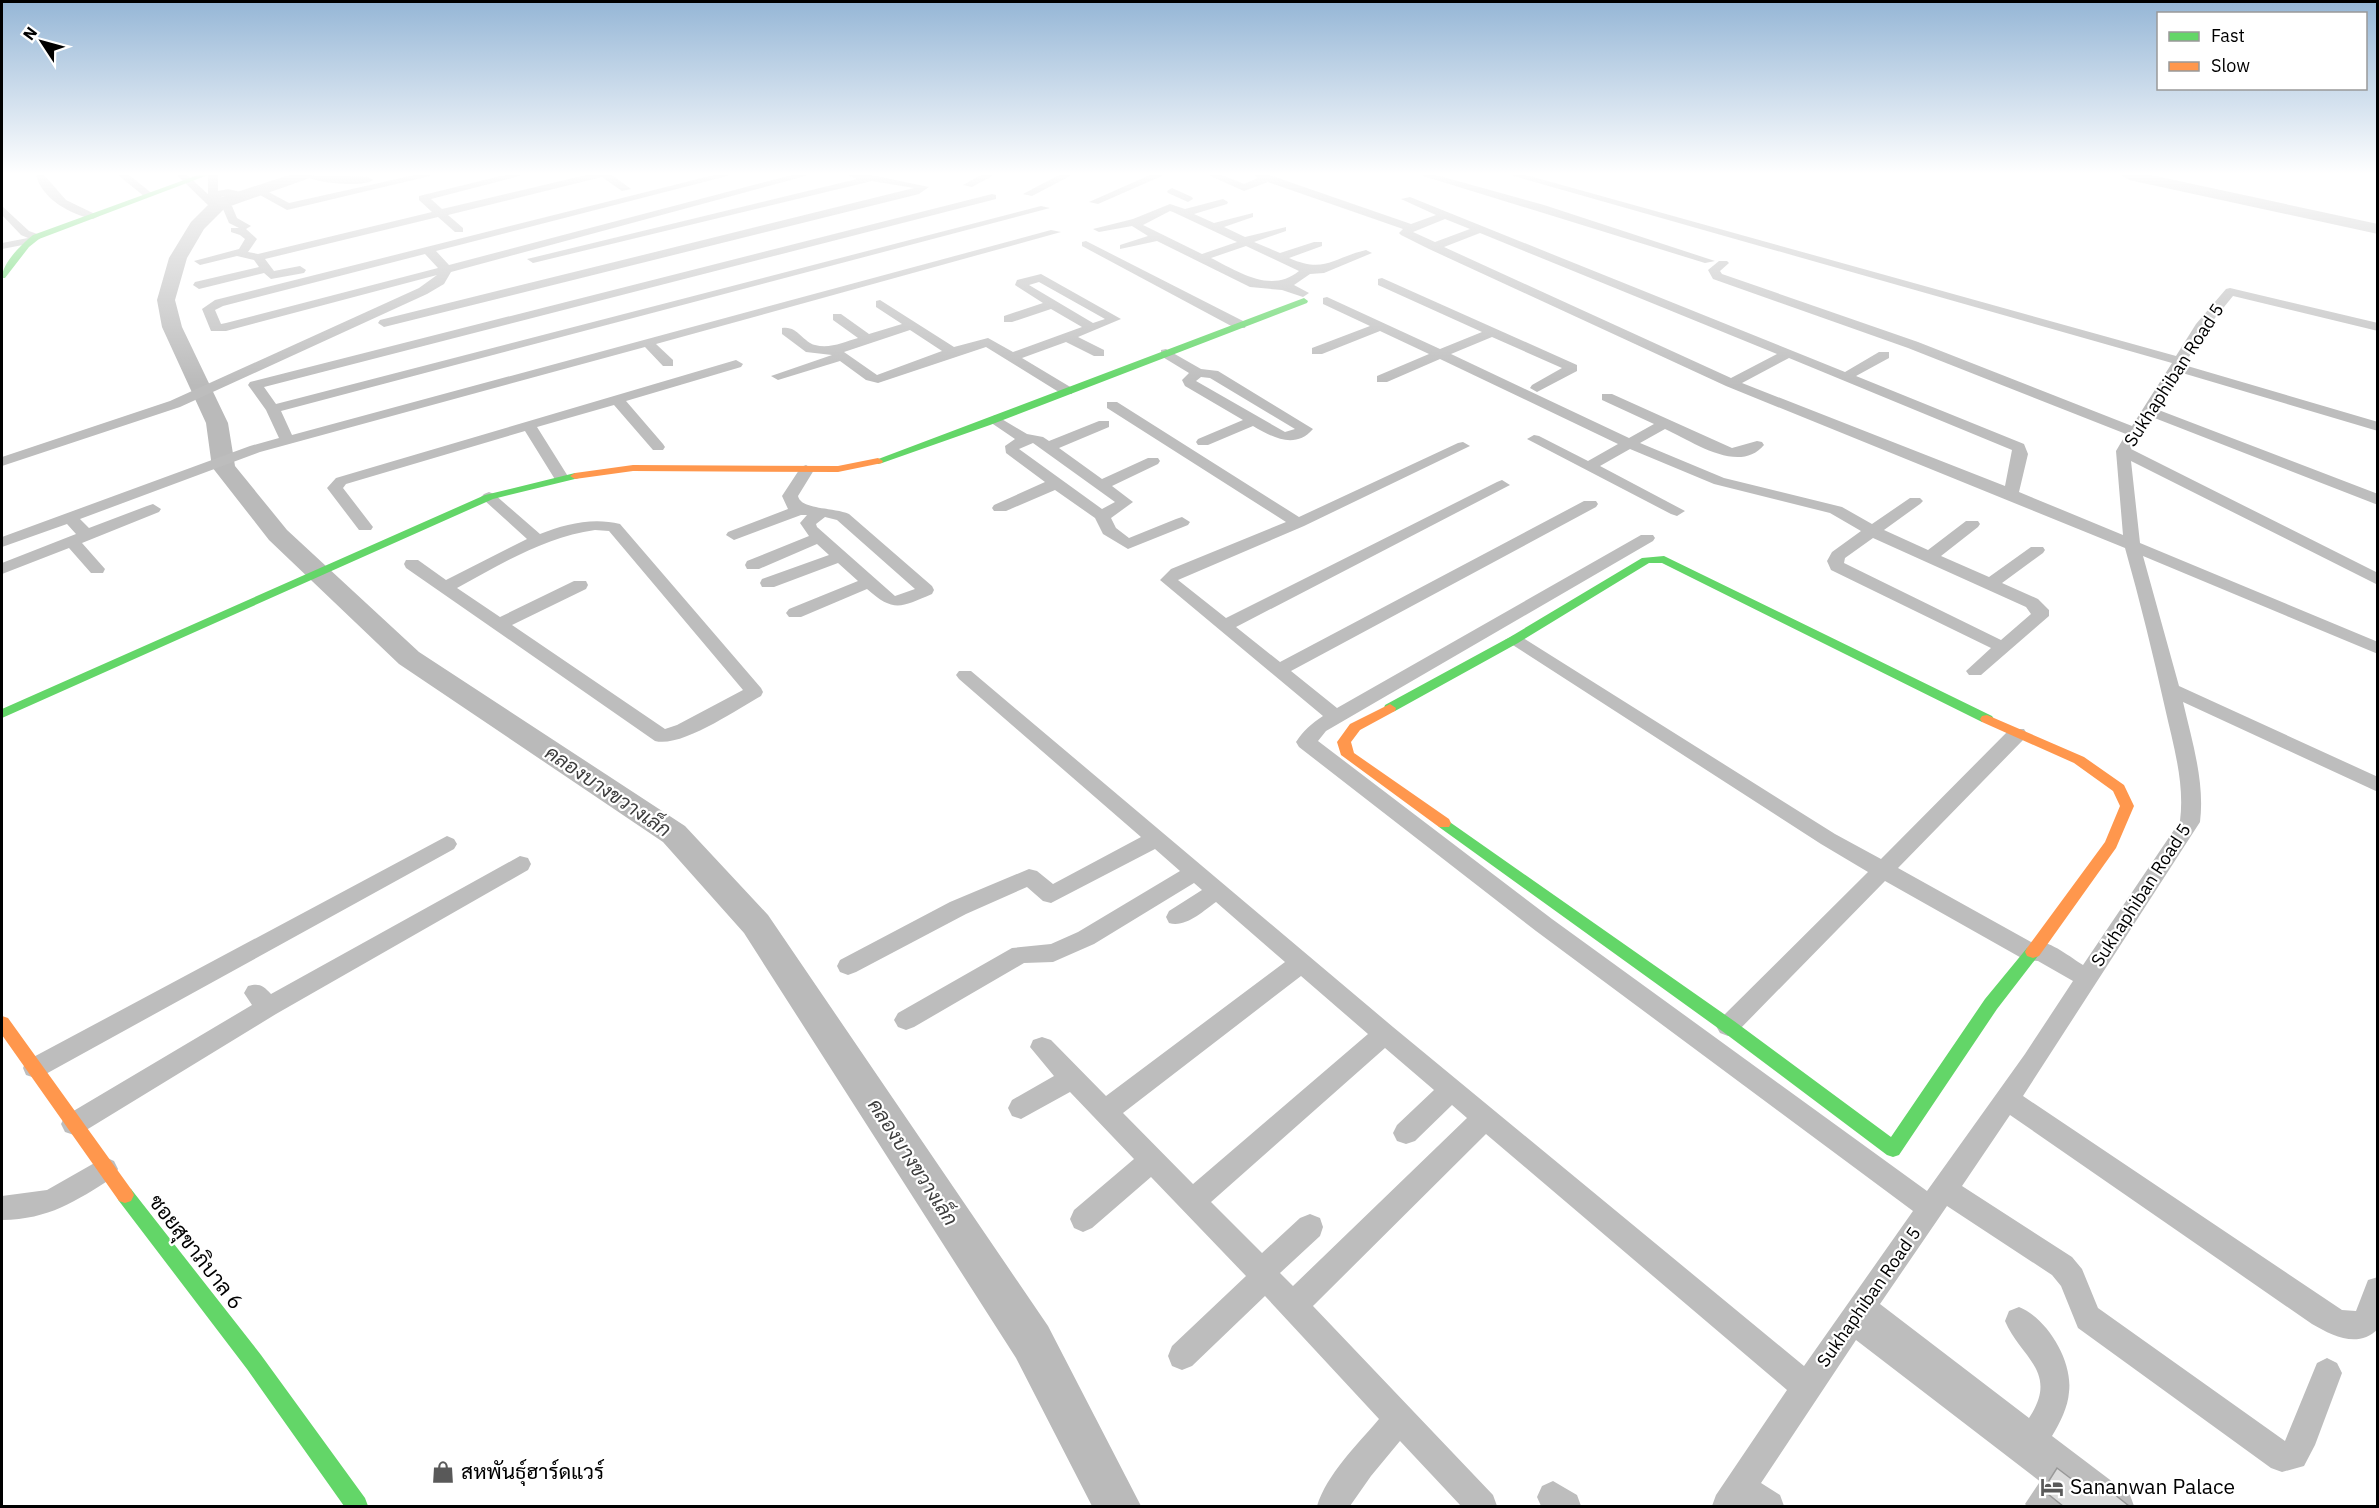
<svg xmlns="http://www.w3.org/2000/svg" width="2379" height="1508" font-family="'IBM Plex Sans',Sarabun,sans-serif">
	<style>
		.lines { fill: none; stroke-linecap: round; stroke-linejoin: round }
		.canal { fill: #bababa; fill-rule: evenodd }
		.river { fill: #bababa; fill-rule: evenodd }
		.street { fill: #bdbdbd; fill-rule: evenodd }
		.fast { fill: #63d668; fill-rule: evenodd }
		.slow { fill: #ff974d; fill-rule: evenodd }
		.wall { fill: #bcbcbc }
		.building { fill: #dbdbdb; stroke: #999; stroke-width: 1.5 }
		.labels { text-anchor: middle; stroke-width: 4.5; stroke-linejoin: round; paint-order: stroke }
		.street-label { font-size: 18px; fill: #000; stroke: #fff }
		.water-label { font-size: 20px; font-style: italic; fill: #3d3d3d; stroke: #fff }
		.near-street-label { font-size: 21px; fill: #000; stroke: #fff }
		.near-poi-label { font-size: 21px; fill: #000; stroke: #fff; text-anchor: start }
	</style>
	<rect width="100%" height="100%" fill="#fff"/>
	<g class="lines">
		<path class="canal" d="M177,175H187L220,205V209H212Z"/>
		<path class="river" d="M289,175H312L310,178L225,208L204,229L187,258L175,300L182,327L228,423L235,466L287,530L419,652L685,826L768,915L1048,1326L1141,1506H1092L1016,1358L744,933L663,842L399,664L269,540L212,467L206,423L162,327L157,300L169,258L191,222L213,200Z
			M2121,175H2151L2378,224V234L2129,180Z"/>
		<path class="street" d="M36,175H44L66,200L99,216L93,219C70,214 42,199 36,175Z
			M118,175H129L154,195L145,197Z
			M208,175H218V191L228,189L245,193L261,188L289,203L415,175H434L287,210L260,195C240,203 236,193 221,197L232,206L237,218L251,226L246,229L257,239L248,252L258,254L432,212L419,200V196L505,175H523L431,199L442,209L586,175H612L631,189L622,191L602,177L448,215L463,228V232H455L438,217L265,259L274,271L300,266L306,270L304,273L271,279L264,273L199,289L193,285L195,282L259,267L254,260L237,256L200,265L194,261L239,249L245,239L240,235L231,232V228H239L229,223L223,209L208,196Z
			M303,175L368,177L373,180C363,188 313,183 303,175Z
			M714,175H731L436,251L449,265L792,175H809L451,272L444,284L427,294L180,407L2,466V457L170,401L419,288L437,275L226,331H211L202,309L215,300ZM425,254L438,268L226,323L221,324L215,310L223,306Z
			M848,175H871L929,187L919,194L384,327L378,323L380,320L914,188L872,181L533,263L527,259L857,179Z
			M981,175H994L972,187L963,185Z
			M1059,175H1072L1032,196L1023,194Z
			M1150,175H1164L1098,204L1089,202Z
			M1208,175H1222L1244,184L1258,178L1254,175H1269L1411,224L1436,215L1401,199L1410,197L1845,372L1879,352H1889V358L1856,376L2024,444L2028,454L2019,492L2123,535L2116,451L2126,434L1908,348L1713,279L1708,270L1719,261H1727L1729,263L1720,271L1722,274L1918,342L2132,426L2172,363L1510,175H1526L2176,356L2196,324L2226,289L2230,288L2378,323V331L2233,296L2206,329L2184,365L2378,422V431L2179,372L2156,409L2378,494V505L2152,417L2131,449L2378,573V585L2131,461L2140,543L2378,642V654L2143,556L2179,686L2378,777V792L2183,702C2192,741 2205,782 2200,822L2023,1096L2342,1310L2356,1311L2368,1280L2378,1277V1329C2358,1349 2333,1336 2312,1324L2010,1115L1962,1186L2072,1257L2082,1269L2098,1308L2285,1441L2317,1363L2327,1358L2337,1363L2342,1373L2315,1445L2304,1466L2282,1472L2271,1468L2078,1328L2061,1286L2052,1275L1947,1206L1880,1304L2029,1418C2060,1372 2020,1357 2005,1321L2009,1311L2019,1307C2047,1318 2073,1361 2069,1392C2068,1407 2060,1423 2052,1436L2130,1495L2134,1506H2072L1856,1340L1761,1483L1780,1495L1784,1506H1712L1716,1495L1787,1390L1486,1134L1313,1306L1493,1495L1497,1506H1461L1400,1441L1371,1476L1350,1506H1317C1327,1474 1357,1445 1379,1419L1265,1296L1192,1366L1182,1370L1172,1366L1168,1356L1172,1346L1246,1276L1151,1177L1092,1228L1083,1232L1074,1228L1070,1219L1074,1210L1134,1159L1070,1092L1021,1119L1012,1116L1008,1108L1012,1100L1054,1076L1030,1047L1033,1040L1042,1037L1051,1040L1106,1096L1285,962L1216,902C1203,911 1186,928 1169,923L1166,917L1169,911L1202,890L1194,883L1094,944L1053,962L1024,963L914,1027L906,1030L898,1027L894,1020L898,1013L1012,948L1051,944L1078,932L1180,871L1155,849L1051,903L1043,901L1027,887L966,914L856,972L848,975L840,972L837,966L840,960L950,902L1029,869L1037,871L1053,884L1141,837L959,679L956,675L959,671H971L1393,1027L1804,1366L1913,1211L1536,931L1299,747L1296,742C1303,731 1312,723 1323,716L1160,580L1171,569L1286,522L1107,408V402H1117L1299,517L1458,443L1463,442L1470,446L1304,526L1178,580L1226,618L1497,482L1502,480L1510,485L1236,627L1280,662L1584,501H1596L1598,504L1596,507L1291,671L1337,708L1641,535H1653L1655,538L1653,541L1326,731L1318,741L1552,919L1927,1191L2025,1054L2073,981L2038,961L2025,960L1885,881L1736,1033L1728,1036L1720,1033L1716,1026L1720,1019L1868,872L1821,844L1505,640L1514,635L1520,636L1835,834L1881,859L2010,729H2024L2027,734L2024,739L1898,868L2031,942C2046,937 2070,957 2083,965L2180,821C2185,783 2173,744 2165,708C2153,654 2140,601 2125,548L1726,386L1429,249L1401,235L1399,233L1403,229L1268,182L1244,191ZM1445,219L1470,229L1435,242L1413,232ZM1480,233L1777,354L1731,378L1444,247ZM1789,358L2012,450L2005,486L1742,383ZM1301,976L1368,1034L1193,1184L1123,1113ZM1385,1048L1434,1090L1397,1125L1393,1133L1397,1141L1406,1144L1415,1141L1452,1105L1467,1118L1293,1286L1280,1273L1320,1236L1323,1227L1320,1218L1310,1214L1300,1218L1262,1253L1211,1202Z
			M1420,175H1436L1544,205L1715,261L1705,263Z
			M1172,188L1192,197L1193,199L1188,202L1168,193L1167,191Z
			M992,194L996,195V199L264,387L276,404L1041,206L1050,208L281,411L292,435L1051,230L1061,232L656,344L673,360V366H663L645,347L260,452L80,519L89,528L147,506L153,504L161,509L159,512L82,543L105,569L103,573H91L69,548L2,574V563L76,534L67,524L2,547V537L250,446L279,438L266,410L248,385L250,382Z
			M1223,199L1228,202L1227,204L1194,214L1214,223L1253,213V217L1224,227L1245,237L1286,227V231L1254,242L1280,253L1314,242H1322V246L1289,258C1325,274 1332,258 1366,250L1372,253L1324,273L1310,274L1294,285L1309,293L1303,297L1282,290L1250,287L1157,241L1120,249V245L1148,236L1132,226L1099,232L1093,229L1133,219L1170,204L1185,209ZM1170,211L1173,212L1237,242L1202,254L1143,225ZM1246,246L1299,271C1271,294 1239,272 1211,258Z
			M2,206L29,231L40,235V239L34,240L33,243L2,249V243L28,238L21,235L2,215Z
			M1086,241L1245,322L1246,325L1245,328H1235L1082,246V242Z
			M1041,274L1121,319L1078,337L1104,350V356H1094L1066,342L1022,358L1072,388V394H1062L986,347L878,383L866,380L840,361L778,380L771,376L832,355L806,352L782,334V328C797,325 803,342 815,345C830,349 844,342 858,338L833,320V314H841L869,334L902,324L876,307V301L880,300L954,347L988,338L1013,352L1082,327L1051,309L1012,322H1004V316L1043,303L1015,285L1017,280ZM1039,282L1105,319L1093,323L1029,285ZM910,330L942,351L877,375L844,352Z
			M1382,278L1577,365V371L1537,392L1530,388L1532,385L1562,368L1492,337L1451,354L1629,438L1654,424L1602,400V394H1612L1732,448L1757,441L1762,442L1764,445C1739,475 1692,441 1665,429L1640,443L1724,478L1842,507L1872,524L1910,498H1920L1923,501L1920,504L1884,530L1928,550L1966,521H1978L1980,524L1978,527L1941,556L1989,577L2031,547H2043L2045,550L2043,553L2002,583L2038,599L2049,610V616L1981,675H1969L1966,671L1991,648L1831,570L1827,561L1832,552L1861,531L1830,513L1714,484L1630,449L1600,466L1685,511L1677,516L1671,514L1527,439L1534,435L1539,436L1588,461L1618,444L1440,359L1387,382H1377V376L1429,354L1380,331L1322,354H1312V348L1370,326L1323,304V298L1327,297L1440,349L1482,332L1378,285V279ZM1873,538L2026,607L2031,614L2001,640L1844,563L1845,558Z
			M1166,349L1201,369L1218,371L1313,429C1295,450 1272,437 1253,426L1208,445H1198L1196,442L1198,439L1243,420L1185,386L1182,380L1189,373L1161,356V350ZM1201,377L1210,378L1295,429L1285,432L1196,381Z
			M736,360L743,364L741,367L626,401L663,444L665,447L663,450H653L614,405L537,427L569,478L566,481H556L525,431L346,484L343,488L373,527L371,530H359L327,488L336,478Z
			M995,415L1027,434L1043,437L1049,441L1099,421H1109V427L1059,448L1102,479L1148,458H1158L1160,461L1158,464L1112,486L1133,502L1111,518L1116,528L1129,538L1176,519L1182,517L1190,522L1188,525L1128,549L1103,534L1095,518L1055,490L1006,511H994L992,508L994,505L1045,482L1006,453L1005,446L1015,439L990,422L988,419ZM1033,443L1115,502L1102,509L1019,449Z
			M806,465L814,470L798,496C801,510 833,507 849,514L932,586L934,590L932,594C901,607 894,613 867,589L801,617H789L786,613L789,609L858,581L838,563L774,587H762L760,583L762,579L829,555L817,544L759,569H747L745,565L747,561L809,536L800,523L807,515H801L734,540L726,535L728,532L788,509L782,496L801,467ZM825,517L837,520L915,589L895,596L817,527L816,524Z
			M489,492L494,494L540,534C565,524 593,517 620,524L761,688L763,692L761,696C737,709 682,748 655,741L406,568L404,564L406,560H418L446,580L527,539L484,500L481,497L484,494ZM595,530L609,531L743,690L677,725L665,729L512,625L586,589L588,585L586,581H574L500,617L457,588C501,564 545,537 595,530Z
			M447,836L454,839L457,844L454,849L44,1075L35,1078L26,1075L23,1068L26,1061Z
			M520,856L528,858L531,864L528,870L276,1014L83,1132L74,1135L65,1132L61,1124L65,1116L252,1005L244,993L248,986C259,983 263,985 271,994Z
			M105,1157L114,1161L118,1169L114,1177C74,1202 50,1219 2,1220V1196L47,1190Z
			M1553,1481L1577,1495L1581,1506H1541L1537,1497L1542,1486Z"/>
		<path class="fast" d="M198,175H208L39,239L29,247L5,278H2C2,263 21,245 33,235Z
			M1304,298L1308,301L1307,303L990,425L882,463L878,464L873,461Z
			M575,473L579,474V478L493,499L2,718V709L485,495Z
			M1664,556L1992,716L1994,719L1992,722H1982L1662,563H1649L1518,643L1395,711L1390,712L1384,708L1385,705L1510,637L1642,558Z
			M1444,818L1734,1021L1891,1137L1985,999L2027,948L2033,946L2039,948L2041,952L1997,1009L1899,1155L1893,1157L1887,1155L1722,1031L1439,827L1437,823L1439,819Z
			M125,1187L131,1189L261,1355L365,1498L368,1506H344L247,1369L119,1201L116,1195L119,1189Z"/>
		<path class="slow" d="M878,458L883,461L882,463L838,472L633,471L575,479L570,476L575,473L633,465L838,466Z
			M1390,704L1396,708L1395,711L1360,730L1351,742L1354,753L1449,819L1451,823L1449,827H1439L1341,755L1337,742L1350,724Z
			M1987,715L2084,757L2124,785L2134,806L2116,848L2039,956L2033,958L2027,956L2025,952L2027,948L2105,842L2120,806L2113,791L2074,763L1982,722L1980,719L1982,716Z
			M2,1016L8,1018L131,1189L134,1195L131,1201L125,1203L119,1201L2,1035Z"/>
	</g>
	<path class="wall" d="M2057,1468L2090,1493L2129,1506H2027L2025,1504L2039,1483Z"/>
	<path class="building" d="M2057,1468L2090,1493L2114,1494L2129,1506H2063L2043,1490Z"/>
	<linearGradient id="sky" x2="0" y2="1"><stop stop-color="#95b6d6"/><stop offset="0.45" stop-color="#fff"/><stop offset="1" stop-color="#fff" stop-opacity="0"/></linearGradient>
	<rect width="2379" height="386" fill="url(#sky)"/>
	<defs>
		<g id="shop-bare" transform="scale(1.8)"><path d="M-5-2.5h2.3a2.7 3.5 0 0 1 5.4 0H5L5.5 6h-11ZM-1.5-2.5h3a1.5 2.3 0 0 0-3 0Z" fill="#595959" stroke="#fff" stroke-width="2.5" paint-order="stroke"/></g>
		<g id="hotel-bare" transform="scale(1.8)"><path d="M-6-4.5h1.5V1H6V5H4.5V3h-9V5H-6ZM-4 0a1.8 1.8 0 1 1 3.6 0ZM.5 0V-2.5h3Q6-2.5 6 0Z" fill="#595959" stroke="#fff" stroke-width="2.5" paint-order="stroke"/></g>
	</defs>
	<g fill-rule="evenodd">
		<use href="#shop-bare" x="443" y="1472"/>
		<use href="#hotel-bare" x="2052" y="1487"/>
	</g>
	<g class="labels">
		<g class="street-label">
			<text transform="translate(2174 375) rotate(-57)" y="6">Sukhaphiban Road 5</text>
			<text transform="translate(2141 895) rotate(-57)" y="6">Sukhaphiban Road 5</text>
			<text transform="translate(1869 1297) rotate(-55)" y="6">Sukhaphiban Road 5</text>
		</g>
		<g class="water-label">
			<text transform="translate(608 791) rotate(34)" y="7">คลองบางขวางเล็ก</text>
			<text transform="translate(913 1162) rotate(57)" y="7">คลองบางขวางเล็ก</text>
		</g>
		<g class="near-street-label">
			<text transform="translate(196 1252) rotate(52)" y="7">ซอยสุขาภิบาล 6</text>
		</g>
		<g class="near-poi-label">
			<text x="461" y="1479">สหพันธุ์ฮาร์ดแวร์</text>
			<text x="2070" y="1494">Sananwan Palace</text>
		</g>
	</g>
	<rect width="2379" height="1508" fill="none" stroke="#000000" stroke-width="6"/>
	<rect x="2157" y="12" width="210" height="78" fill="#ffffff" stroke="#999999" stroke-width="1.5"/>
	<rect x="2169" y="32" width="30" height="9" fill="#63d668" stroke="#999999" stroke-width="1.5"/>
	<text x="2211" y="42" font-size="18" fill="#000000">Fast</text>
	<rect x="2169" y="62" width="30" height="9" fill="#ff974d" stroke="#999999" stroke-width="1.5"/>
	<text x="2211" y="72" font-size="18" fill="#000000">Slow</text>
	<g transform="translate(42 42) rotate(306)" stroke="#ffffff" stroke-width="4.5" paint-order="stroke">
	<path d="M0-4.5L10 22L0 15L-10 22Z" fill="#000000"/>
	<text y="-9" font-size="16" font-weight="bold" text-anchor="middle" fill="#000000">N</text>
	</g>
</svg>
